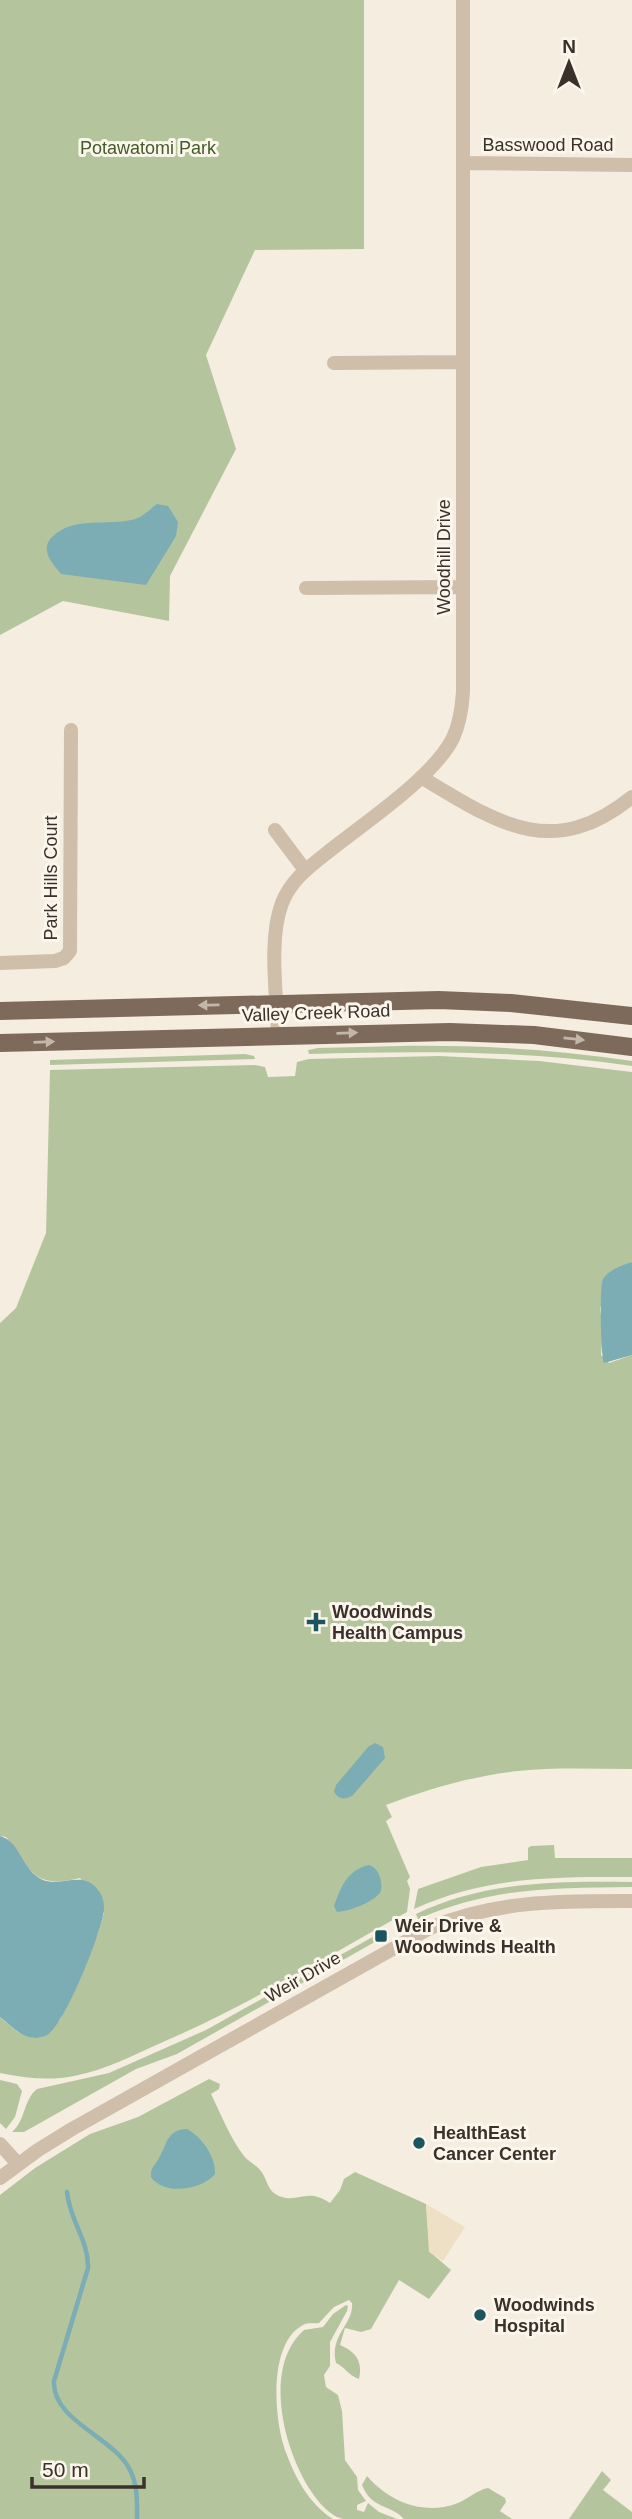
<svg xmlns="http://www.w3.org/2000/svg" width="632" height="2519" font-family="Helvetica,sans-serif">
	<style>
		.green { fill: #b4c59e }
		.plaza { fill: #eee0c5 }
		.water { fill: #7cacb4 }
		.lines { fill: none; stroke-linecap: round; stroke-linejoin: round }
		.stream { stroke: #7cacb4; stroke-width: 4.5 }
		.minor { stroke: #cebeaa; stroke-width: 14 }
		.major { stroke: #7e6a5a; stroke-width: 18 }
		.oneway { fill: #c3b7aa }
		.poi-dot { fill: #1c5460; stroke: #fbf6ec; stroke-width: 2.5 }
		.labels { text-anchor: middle; stroke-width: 6; stroke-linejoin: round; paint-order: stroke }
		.street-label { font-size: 18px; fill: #3b312a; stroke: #fbf6ec }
		.park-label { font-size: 18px; fill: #455b2b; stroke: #fbf6ec }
		.poi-label { font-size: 18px; font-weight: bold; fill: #3b312a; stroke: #fbf6ec; text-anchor: start }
	</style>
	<rect width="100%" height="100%" fill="#f5eddf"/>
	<path class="green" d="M0,0H364V249L255,250L206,355L236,449L170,576L169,621L63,601L0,635Z
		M400,1046C478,1045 555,1049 632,1061V1066C523,1050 418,1051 309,1054L308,1050L318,1048Z
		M245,1054L254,1056L255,1059L50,1065V1060Z
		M439,1056L539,1061L632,1072V1262L610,1272L600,1309L603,1328L601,1355L609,1363L632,1355V1769C594,1769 555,1767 518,1771C472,1776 428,1789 386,1805L392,1817L386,1821L410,1877L407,1881L410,1889L407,1912C327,1957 248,2005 163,2042C133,2055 106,2070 74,2076C49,2081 25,2078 0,2073V2017L18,2032L34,2038L60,2020L98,1933L104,1913L80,1878C32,1889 32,1871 6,1837L0,1836V1323L16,1308L46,1233L50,1070L255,1065L265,1067L268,1077L295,1076L297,1062L309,1059Z
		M554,1845L555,1858H632V1877C554,1877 487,1876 414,1909L418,1889L481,1867L528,1860V1848L531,1846Z
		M632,1882V1887C552,1888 493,1887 418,1919L416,1914C484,1881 558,1881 632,1882Z
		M378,1934L380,1939L177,2054L136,2069L24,2132H12C26,2120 23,2100 37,2089L109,2073L206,2030Z
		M209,2079L220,2084L219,2089L211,2094C221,2114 230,2138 244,2156C249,2162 256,2165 260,2170C268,2179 266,2190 279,2196C298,2204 306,2187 330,2203L340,2190L344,2179L355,2172L426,2204L430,2252L451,2270L429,2299L399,2280L371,2329L361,2332L345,2328L340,2345C356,2352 363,2361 359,2379C349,2376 345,2367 336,2363C329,2335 354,2324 352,2303L349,2300L334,2307L319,2323C314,2324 308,2322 303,2325C268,2343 274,2419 285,2450C295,2477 308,2503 333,2519H0V2195L35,2168L90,2134L138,2117Z
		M0,2080L17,2084L22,2091L15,2117L6,2129L0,2123Z
		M346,2305L348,2306L347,2311L330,2342V2366L324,2375L326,2387L338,2395L342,2411L345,2460L357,2477L358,2490L366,2501L357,2505V2510L364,2512L368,2503L379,2512L397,2519C382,2519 357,2519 343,2519C330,2516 318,2502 311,2491C284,2451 262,2367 304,2330L323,2327L333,2314Z
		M602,2471L611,2480L603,2490L632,2512V2519H569Z
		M367,2476C389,2502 425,2516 458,2503C468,2499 477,2490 488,2488L505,2498L506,2502L500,2511L512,2519H404C391,2504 372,2510 362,2485Z"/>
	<path class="plaza" d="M426,2204L465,2227L443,2261L429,2252Z"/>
	<path class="water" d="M157,504L168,506L178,522L176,536L146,585L61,574C53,564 39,550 52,537C75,515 107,527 135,519C143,517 150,509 157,504Z
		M632,1262V1355L604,1363C601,1359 599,1285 603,1279C608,1270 623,1265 632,1262Z
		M375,1743L383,1747L385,1758L353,1795C346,1800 339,1800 334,1792L336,1785L369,1746Z
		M0,1836C18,1841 21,1863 35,1875C55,1893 81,1867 98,1890C103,1896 104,1902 104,1910C102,1931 65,2025 47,2035C45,2036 38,2038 36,2038C21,2038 11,2025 0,2017Z
		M369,1865C379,1867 384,1884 380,1893C371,1903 350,1911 337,1912L334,1906C341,1887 347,1870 369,1865Z
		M187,2129C202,2137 216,2157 215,2174C202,2190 164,2196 151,2177C150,2167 156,2165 160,2156C168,2142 167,2130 187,2129Z"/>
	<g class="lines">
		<path class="stream" d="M67,2192C69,2219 89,2241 88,2268L54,2381C52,2421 114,2437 130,2470C138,2486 137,2502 137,2519"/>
		<path class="minor" d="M463,163L632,165
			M334,363L462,362
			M306,588L463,587
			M421,777C496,822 552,862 632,797
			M275,830L305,870
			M0,963L55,961L64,958L70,951L71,730
			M278,1035C277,996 268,940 282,903C291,880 309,867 328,852C364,823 433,778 453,738C460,723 462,708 463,692V0
			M0,2144L18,2164
			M0,2178L38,2150L72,2129L430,1928C496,1900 562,1901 632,1901"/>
		<path class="major" d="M0,1011L439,1000L511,1003L632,1016
			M0,1043L450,1032L534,1035L632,1047"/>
	</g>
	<defs><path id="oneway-solid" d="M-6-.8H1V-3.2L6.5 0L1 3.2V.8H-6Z" transform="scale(1.75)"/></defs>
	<g class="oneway">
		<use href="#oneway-solid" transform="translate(209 1005) rotate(179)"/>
		<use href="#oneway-solid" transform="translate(347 1033) rotate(-2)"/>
		<use href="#oneway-solid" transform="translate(574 1039) rotate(6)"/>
		<use href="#oneway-solid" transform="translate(44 1042) rotate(-2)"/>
	</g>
	<g class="poi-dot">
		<path d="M312.5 1611.5h7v7h7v7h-7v7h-7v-7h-7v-7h7z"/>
		<rect x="374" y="1929" width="14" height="14" rx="3.5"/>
		<circle cx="419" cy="2143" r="7"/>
		<circle cx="480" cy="2315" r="7"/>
	</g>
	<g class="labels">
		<g class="street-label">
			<text x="548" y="151">Basswood Road</text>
			<text transform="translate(444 557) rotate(-90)" y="6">Woodhill Drive</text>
			<text transform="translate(51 878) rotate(-90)" y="6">Park Hills Court</text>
			<text transform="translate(316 1013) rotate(-2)" y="6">Valley Creek Road</text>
			<text transform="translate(303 1977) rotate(-30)" y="6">Weir Drive</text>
		</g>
		<g class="park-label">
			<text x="148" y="154">Potawatomi Park</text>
		</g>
		<g class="poi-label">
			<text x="332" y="1618">Woodwinds<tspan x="332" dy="21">Health Campus</tspan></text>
			<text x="395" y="1932">Weir Drive &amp;<tspan x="395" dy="21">Woodwinds Health</tspan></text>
			<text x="433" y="2139">HealthEast<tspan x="433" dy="21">Cancer Center</tspan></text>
			<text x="494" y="2311">Woodwinds<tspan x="494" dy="21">Hospital</tspan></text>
		</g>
	</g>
	<g transform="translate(569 63)" stroke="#fbf6ec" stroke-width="5" paint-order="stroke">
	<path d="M0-5L12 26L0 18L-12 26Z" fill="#3b312a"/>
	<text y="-10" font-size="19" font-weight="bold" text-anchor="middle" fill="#3b312a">N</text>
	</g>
	<path d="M32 2477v10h112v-10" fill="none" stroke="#3b312a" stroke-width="3.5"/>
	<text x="42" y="2477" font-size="21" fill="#3b312a" stroke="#fbf6ec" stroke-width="5" paint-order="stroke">50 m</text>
</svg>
